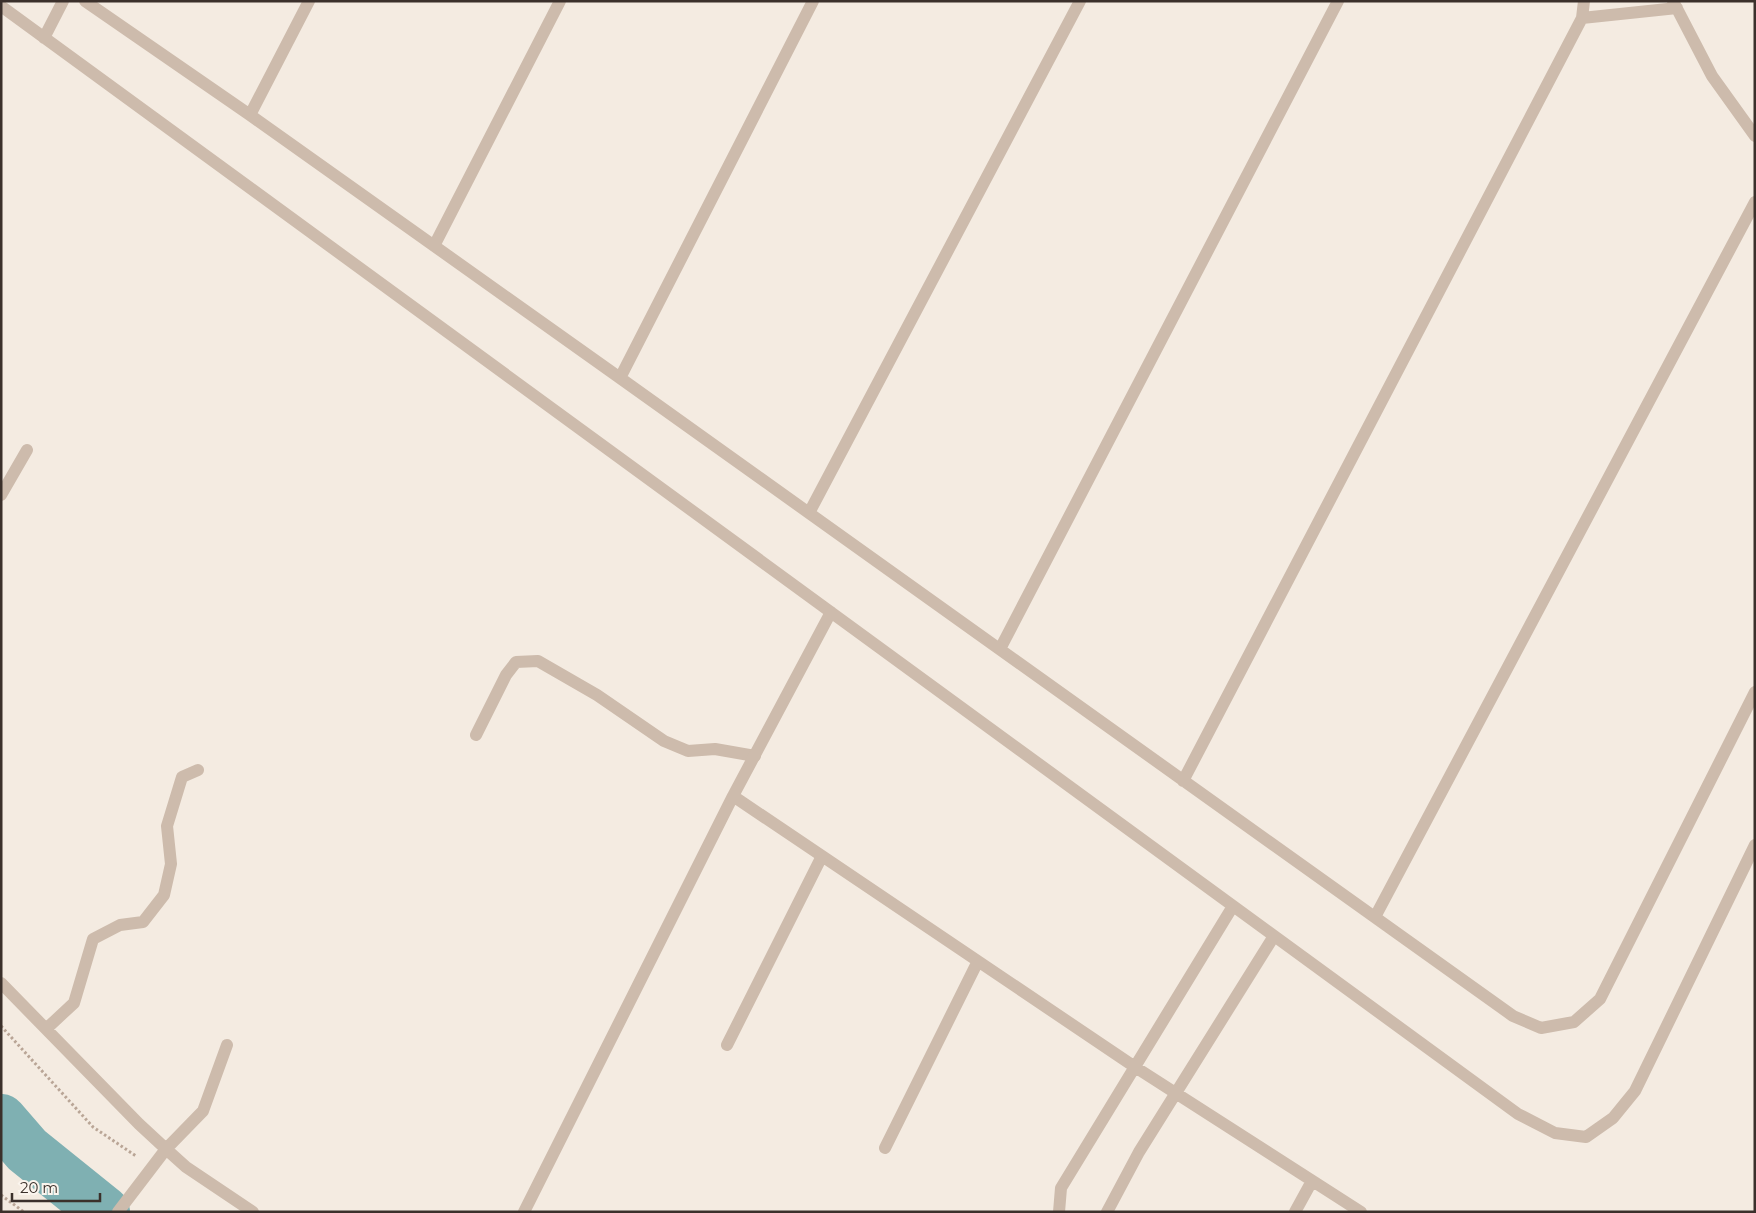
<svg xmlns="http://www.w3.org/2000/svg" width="1756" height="1213" font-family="Montserrat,sans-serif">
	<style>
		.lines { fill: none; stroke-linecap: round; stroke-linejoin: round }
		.river { stroke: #7fb0b2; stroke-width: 52 }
		.path { stroke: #b9a596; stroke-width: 3; stroke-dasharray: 2.5 2.5; stroke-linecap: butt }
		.lane { stroke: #cdbbac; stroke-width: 12 }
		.street { stroke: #cdbbac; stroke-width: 12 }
	</style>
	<rect width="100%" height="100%" fill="#f4ebe1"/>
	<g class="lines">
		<path class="river" d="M1,1120L27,1150L104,1212"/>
		<path class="path" d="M1,1026L93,1127L136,1156
			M1,1195L24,1212"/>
		<path class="lane" d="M476,735L506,675L516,662L538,661L597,695L664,741L688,751L715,749L755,756"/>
		<path class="street" d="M85,1L250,115L620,378L813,1
			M1673,1L1712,76L1755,136
			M1,6L1518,1114L1555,1133L1586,1137L1613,1118L1635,1091L1755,845
			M1582,18L1677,8
			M44,38L63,1
			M250,115L309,1
			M434,246L560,1
			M620,378L1513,1016L1541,1028L1574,1022L1600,999L1755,692
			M1,495L27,450
			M809,513L1080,1
			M1000,649L1338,1
			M1183,781L1582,18L1584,1
			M733,796L1135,1067L1361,1212
			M1375,917L1755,202
			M1,983L139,1124L166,1149L186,1167L253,1212
			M46,1029L74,1003L93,939L120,925L143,922L164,895L171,864L167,826L182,777L198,770
			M727,1045L822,856
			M885,1148L978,961
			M118,1212L166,1149L203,1111L227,1045
			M524,1212L733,796L831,612
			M1059,1212L1061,1188L1233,906
			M1107,1212L1139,1152L1274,936
			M1295,1212L1312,1181"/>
	</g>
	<rect width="1756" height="1213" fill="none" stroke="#3b302b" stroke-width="5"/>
	<path d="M12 1193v8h88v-8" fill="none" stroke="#3b302b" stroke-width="2.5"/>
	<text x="20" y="1193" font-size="15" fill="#3b302b" stroke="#fbf5ee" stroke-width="4" paint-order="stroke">20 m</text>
</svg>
